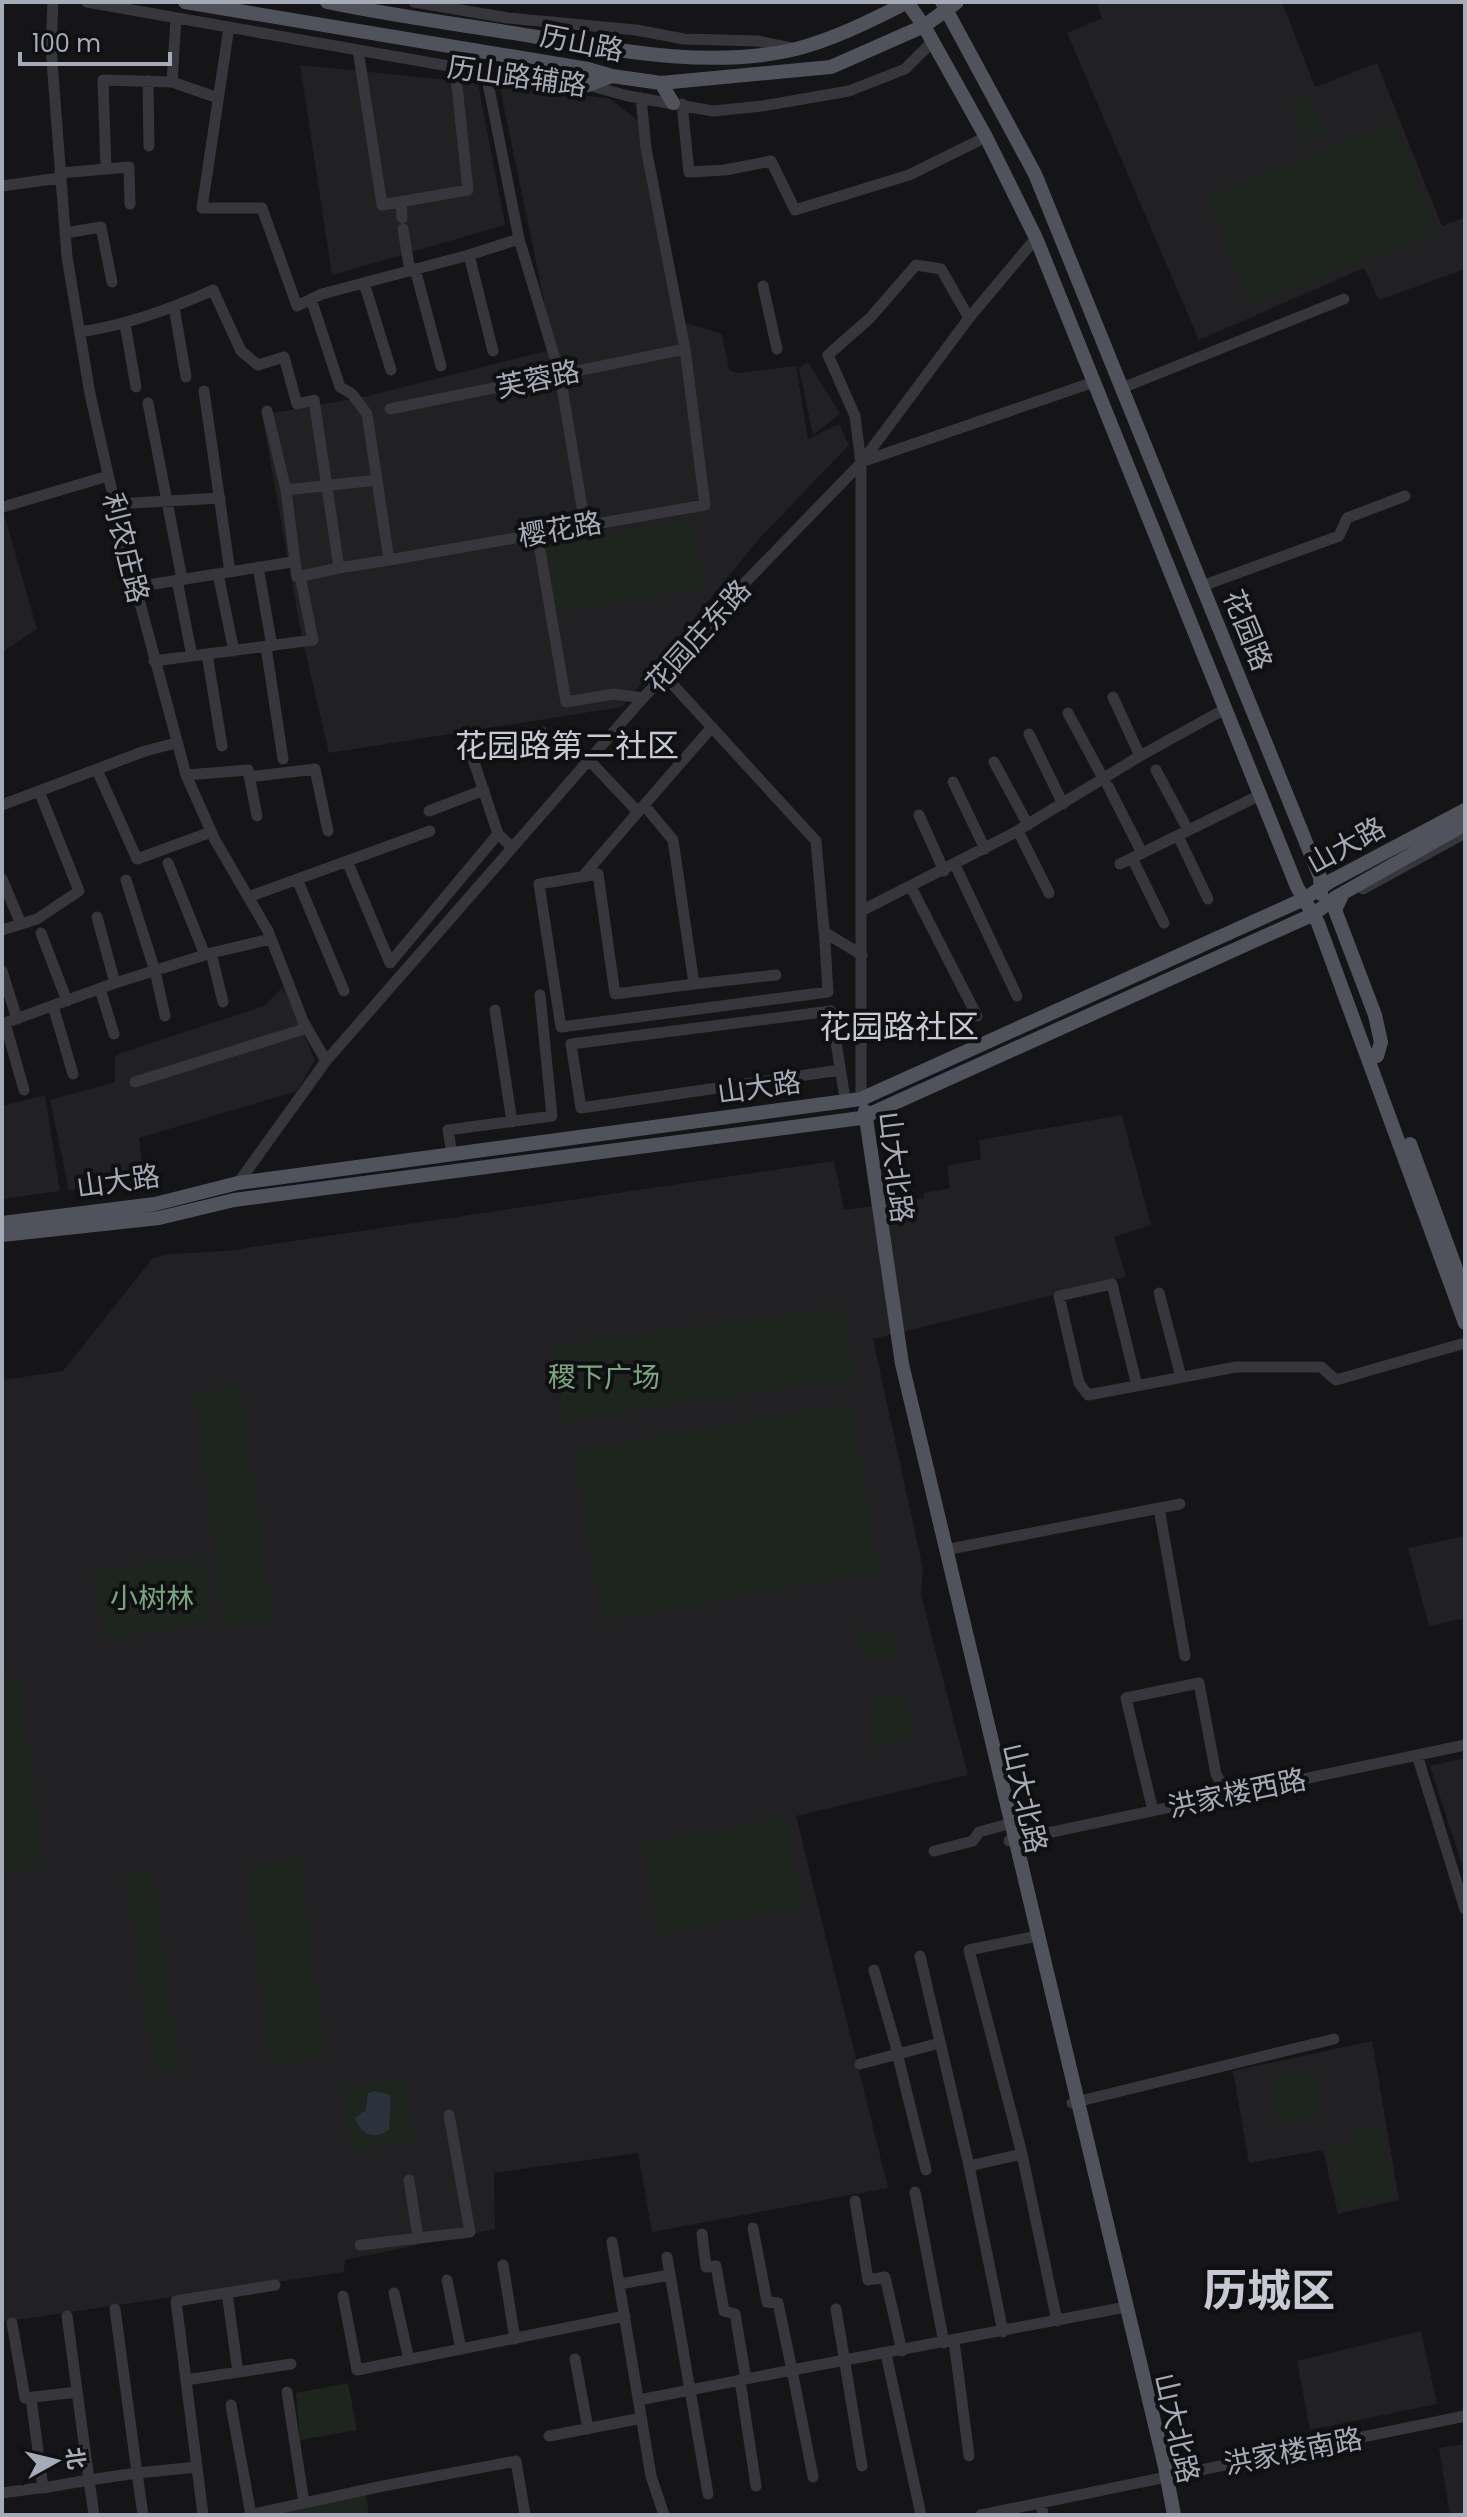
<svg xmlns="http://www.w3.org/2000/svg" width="1467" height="2517" font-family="Poppins,'Noto Sans SC',sans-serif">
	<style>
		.built { fill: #212124 }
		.green { fill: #1d251e }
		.water { fill: #2a333c }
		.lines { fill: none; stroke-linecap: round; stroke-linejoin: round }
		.minor { stroke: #36363c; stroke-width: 11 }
		.major { stroke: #51535c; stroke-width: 14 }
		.labels { text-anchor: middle; stroke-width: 8; stroke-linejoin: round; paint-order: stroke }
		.street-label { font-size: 28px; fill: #a6abb8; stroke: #101012 }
		.park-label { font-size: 28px; fill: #7ba57f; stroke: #101012 }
		.quarter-label { font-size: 32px; fill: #c7cad4; stroke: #101012 }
		.town-label { font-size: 44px; font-weight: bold; fill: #c7cad4; stroke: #101012 }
	</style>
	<rect width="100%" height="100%" fill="#151517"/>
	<path class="built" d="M1096,2H1282L1315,87L1377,63L1442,226L1463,218L1465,269L1379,300L1364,268L1199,340L1067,33L1102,18Z
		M300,65L478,83L505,225L332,275Z
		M499,83L610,99L639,121L676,325L689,324L722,334L729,370L737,373L796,366L808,439L839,424L849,445L758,540L622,707L329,753L302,638L262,415L364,397L554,349Z
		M808,362L840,414L813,435L799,368Z
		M2,507L37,629L2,652Z
		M283,987L315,1060L297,1091L139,1138L143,1171L69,1191L50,1100L115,1082V1057L121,1053L264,1006Z
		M45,1095L60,1191L2,1199V1106Z
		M1122,1115L1151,1225L1114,1237L1126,1277L873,1339L923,1569L921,1595L968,1775L796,1816L888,2188L652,2232L638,2153L494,2173L495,2229L345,2260L344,2272L2,2322V1380L63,1371L152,1259L169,1254L226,1251L834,1161L844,1210L888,1204L924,1198V1193L950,1188L947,1166L981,1159L979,1140Z
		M1465,1536V1618L1429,1626L1408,1548Z
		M1465,1758V1874L1430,1766Z
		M1372,2041L1399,2200L1338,2214L1323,2150L1249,2163L1233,2071Z
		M1421,2331L1437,2404L1310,2430L1297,2361Z
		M1465,2444V2515H1450L1439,2448Z"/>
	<path class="green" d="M1308,94L1324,133L1306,140L1290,101Z
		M1395,122L1438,232L1250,306L1207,197Z
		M693,520L704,589L553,613L542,544Z
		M844,1307L855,1378L564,1421L554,1345Z
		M241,1386L273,1620L224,1627L194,1392Z
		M851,1404L879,1572L601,1621L573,1451Z
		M203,1556L211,1624L102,1639L93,1571Z
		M854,1627L890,1635L899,1656L871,1661L866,1652L856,1645Z
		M19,1676L44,1866L2,1872V1678Z
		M903,1695L910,1706V1735L898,1742L872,1748L866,1720L874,1712L875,1699Z
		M785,1818L805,1906L659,1934L642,1843Z
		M300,1858L326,2056L270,2065L246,1866Z
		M153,1871L180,2070L154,2073L124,1875Z
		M1313,2071L1322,2116L1278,2125L1269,2079Z
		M407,2079L415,2141L351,2150L343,2088Z
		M1381,2126L1394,2197L1366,2202L1352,2131Z
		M1351,2144L1363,2204L1340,2208L1328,2149Z
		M348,2383L357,2430L300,2440L296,2393Z
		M366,2495L369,2515H275Z"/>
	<path class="water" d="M375,2091L390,2095C392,2105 389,2118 389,2130C374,2140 361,2135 355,2118L366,2110L368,2093Z"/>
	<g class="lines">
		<path class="minor" d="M53,2L51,48L67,257L90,394L121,532L186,775L215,840L268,931L303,1021L326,1061
			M87,2L505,76L588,85L628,96L713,111L762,106L849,91L905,69L933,41
			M414,2L508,18L636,30L684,39L758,41L791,48
			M229,27L202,208H262L297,306L322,294L469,255L519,239L486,73
			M358,50L382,205L468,190L455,67
			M148,81L149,146
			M172,82L218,98
			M682,104L689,172L725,170L771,161L795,210L909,175L986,137
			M106,169L103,80L172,82L176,18
			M60,173L129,167L130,204
			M2,186L60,178
			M401,202L402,218
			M403,229L410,271
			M65,233L101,227L112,282
			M519,239L560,375L585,525
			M469,255L493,351
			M415,269L441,366
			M364,283L391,370
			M763,286L777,349
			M311,299L340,387L352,394L367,414L389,560L705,505L685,349L646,148L641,98
			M174,307L186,377
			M125,324L136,387
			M80,332C127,325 169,310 213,290L241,351L258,365L284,357L297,404L314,400L339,568L389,560
			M1122,388L1344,299
			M204,391L230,572
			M148,403L182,579
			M390,409L685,349
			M267,411L286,490
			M861,462L1094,382
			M115,504L220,498
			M3,507L108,476
			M537,533L566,702L614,694L643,698
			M258,567L272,646
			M339,568L297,577L286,490L377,480
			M218,574L234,651
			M177,580L192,656
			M1202,586L1339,536L1347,518L1405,496
			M135,587L292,562
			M266,647L283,759
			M207,654L222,746
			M154,661L313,640L300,576
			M664,675L816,841L824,932L862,955
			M1113,697L1140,756
			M1068,713L1104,780
			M1029,734L1063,804
			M589,760L638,812L712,727
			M994,762L1028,825
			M97,770L137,859L211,832
			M1156,770L1188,830
			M186,775L248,770L257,816
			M249,777L315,769L328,831
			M953,782L985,849
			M1108,786L1142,853
			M2,805L145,751L176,743
			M644,805L673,840L694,984L615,994L598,874L539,884L561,1027L828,992L824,927
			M429,811L484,790
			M919,815L944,871
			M1018,831L1049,893
			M1178,836L1208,899
			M512,847L498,834L466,738L542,732
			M1132,858L1164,923
			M347,861L390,963L498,834
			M168,863L205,955
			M1120,864L1260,795
			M955,865L1017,996
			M583,876L638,812
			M2,879L21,924
			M297,879L344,991
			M126,880L155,971L165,1016
			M911,887L977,1016
			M1363,889L1465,833
			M251,896L430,831
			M863,910L1012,834L1140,756L1225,709
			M97,917L115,983
			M2,930L37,919L79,891L39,791
			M41,933L67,1001
			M211,953L223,1002
			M2,971L17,1019
			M694,984L776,975
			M100,989L114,1034
			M53,1006L73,1074
			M495,1010L512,1122
			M5,1023L24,1090
			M2,1024L115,983L211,953L271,939
			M840,1070L581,1108L571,1044L831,1011L844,1092
			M135,1082L307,1028
			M861,1099V463L855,416L828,355L870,318L916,265L941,269L969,318
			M452,1154L448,1130L552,1116L540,995
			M238,1183L326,1061L643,698L707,630L732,596L861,463L969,318L1036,238
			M1159,1293L1181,1377
			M1137,1386L1112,1284L1059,1296L1079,1383L1088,1395L1236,1367H1321L1336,1380L1465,1343
			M1159,1508L1185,1656
			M945,1550L1180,1504
			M1417,1755L1465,1909
			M1153,1811L1126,1698L1199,1683L1216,1774L1228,1795
			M1009,1841L1465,1745
			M934,1851L973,1841L979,1832L1005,1825
			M1032,1937L969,1950L1022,2154L1057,2321
			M920,1956L969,2166L1003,2332
			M874,1970L898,2053
			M896,2049L926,2170
			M860,2064L940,2043
			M1072,2103L1334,2039
			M969,2166L1022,2154
			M409,2180L418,2238
			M915,2192L944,2343
			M855,2201L868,2280L885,2277L902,2351
			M702,2234L706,2267L716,2266L724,2311L735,2314L746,2379
			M612,2242L651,2476L664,2515
			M360,2245L470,2232L449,2115
			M667,2257L708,2494
			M503,2265L515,2339
			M447,2280L461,2349
			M620,2284L670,2275
			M227,2293L238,2372
			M394,2293L409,2360
			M343,2296L357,2370L625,2316
			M115,2309L137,2473L197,2467
			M836,2309L862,2466
			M67,2316L89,2480L137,2473L143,2515
			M12,2323L25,2398L77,2392
			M954,2341L969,2456
			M886,2354L921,2515
			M575,2359L588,2429
			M186,2380L291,2364
			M740,2380L756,2486
			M287,2392L304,2503
			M31,2398L43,2488L89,2480L94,2515
			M639,2400L792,2370L778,2303L767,2302L753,2228
			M231,2405L251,2515
			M549,2436L637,2419
			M813,2477L792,2370L1126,2307
			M2,2493L46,2487
			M1041,2503L1043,2515
			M203,2515L176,2301L275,2285
			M249,2515L383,2486L516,2461L525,2515
			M981,2515L1465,2416"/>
		<path class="major" d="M185,2L588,69L612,76L661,83L831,67L924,26L957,2
			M327,2C397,17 467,25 537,37C619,51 714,69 796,49C835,39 872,20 908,2
			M907,2L924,26L986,137L1036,238L1297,887L1318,923L1465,1323
			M942,2L1035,174L1320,877L1321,894
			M661,83L673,103
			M588,85L612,76
			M1342,895L1335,910L1375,1015L1381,1042L1377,1056
			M865,1111L902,1364L1165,2467L1174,2515
			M1410,1144L1465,1293
			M2,1223L155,1204L238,1183L861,1099L1304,899L1331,881L1465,810
			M2,1235L159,1218L234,1200L861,1118L1314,914L1336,897L1465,824"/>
	</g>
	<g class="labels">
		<g class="street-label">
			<text transform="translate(582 43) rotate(11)" y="10">历山路</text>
			<text transform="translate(517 76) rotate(8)" y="10">历山路辅路</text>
			<text transform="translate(538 379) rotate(-12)" y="10">芙蓉路</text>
			<text transform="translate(560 529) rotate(-10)" y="10">樱花路</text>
			<text transform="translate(126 548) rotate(76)" y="10">利农庄路</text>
			<text transform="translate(1248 630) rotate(68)" y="10">花园路</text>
			<text transform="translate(698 636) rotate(-48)" y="10">花园庄东路</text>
			<text transform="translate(1346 845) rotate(-29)" y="10">山大路</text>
			<text transform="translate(759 1087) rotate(-8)" y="10">山大路</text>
			<text transform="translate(896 1167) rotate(83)" y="10">山大北路</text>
			<text transform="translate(118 1181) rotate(-8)" y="10">山大路</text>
			<text transform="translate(1237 1793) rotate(-12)" y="10">洪家楼西路</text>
			<text transform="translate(1025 1798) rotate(77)" y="10">山大北路</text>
			<text transform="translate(1177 2428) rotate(77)" y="10">山大北路</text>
			<text transform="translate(1293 2451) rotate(-11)" y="10">洪家楼南路</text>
		</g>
		<g class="park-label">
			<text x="604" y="1387">稷下广场</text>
			<text x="152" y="1608">小树林</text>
		</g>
		<g class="quarter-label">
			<text x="567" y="757">花园路第二社区</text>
			<text x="899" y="1038">花园路社区</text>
		</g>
		<g class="town-label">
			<text x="1269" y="2306">历城区</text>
		</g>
	</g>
	<rect width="1467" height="2517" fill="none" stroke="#a6abb8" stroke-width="8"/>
	<g transform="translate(56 2461) rotate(82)" stroke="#101012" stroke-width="6" paint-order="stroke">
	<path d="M0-6L14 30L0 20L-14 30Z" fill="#a6abb8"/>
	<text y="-12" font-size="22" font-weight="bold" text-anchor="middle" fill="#a6abb8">北</text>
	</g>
	<path d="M20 52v12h150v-12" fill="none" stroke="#a6abb8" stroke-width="4"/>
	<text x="32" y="52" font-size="24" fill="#a6abb8" stroke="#101012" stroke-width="6" paint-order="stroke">100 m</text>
</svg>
